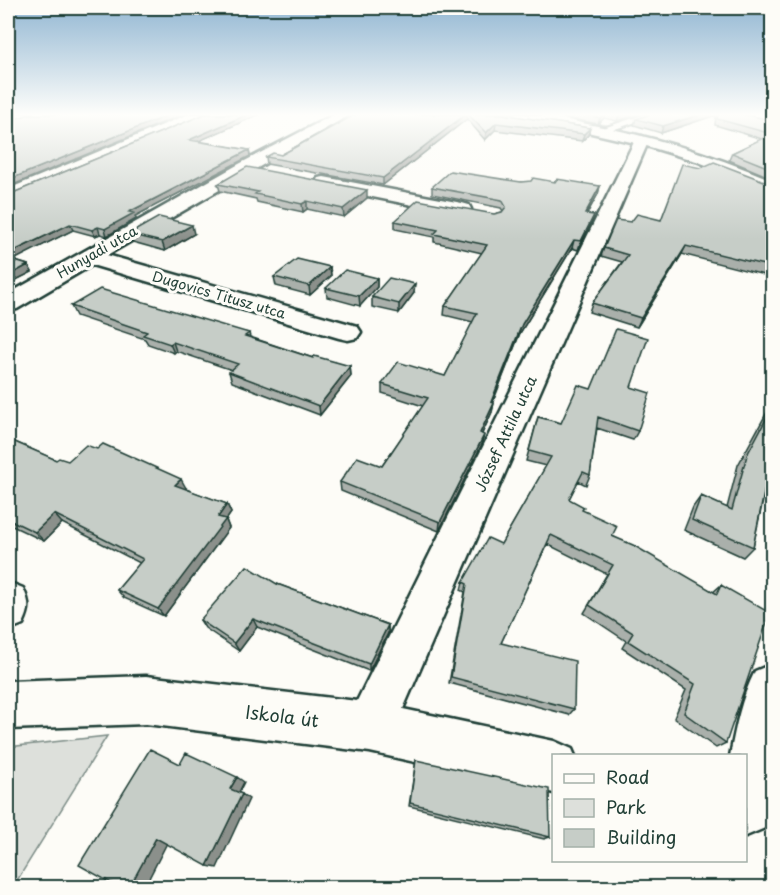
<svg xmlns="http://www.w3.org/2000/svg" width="780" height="895" font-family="'Playpen Sans',sans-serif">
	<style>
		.green { fill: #dde0db; stroke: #7e8e88; stroke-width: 1.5 }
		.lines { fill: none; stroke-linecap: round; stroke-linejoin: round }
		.stream { fill: #75877f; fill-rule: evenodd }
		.pedestrian-casing { stroke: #1f3d34; stroke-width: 4 }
		.minor-casing { stroke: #1f3d34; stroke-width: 5 }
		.tertiary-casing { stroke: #1f3d34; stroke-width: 5 }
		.pedestrian { fill: #fdfcf7; fill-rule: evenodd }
		.minor { fill: #fdfcf7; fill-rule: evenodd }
		.tertiary { fill: #fdfcf7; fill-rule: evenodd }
		.wall { fill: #aab0ab; stroke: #1f3d34; stroke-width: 1.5 }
		.shaded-wall { fill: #8b908b; stroke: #1f3d34; stroke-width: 1.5 }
		.building { fill: #c6cdc7; stroke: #1f3d34; stroke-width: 1.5 }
		.labels { text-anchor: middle; stroke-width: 6; stroke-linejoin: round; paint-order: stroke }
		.far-street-label { font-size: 14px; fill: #1f3d34; stroke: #fdfcf7 }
		.street-label { font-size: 15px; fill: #1f3d34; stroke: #fdfcf7 }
		.near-street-label { font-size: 18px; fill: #1f3d34; stroke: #fdfcf7 }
	</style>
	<rect width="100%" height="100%" fill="#fdfcf7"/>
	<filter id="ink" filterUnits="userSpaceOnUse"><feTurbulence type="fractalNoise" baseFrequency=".0167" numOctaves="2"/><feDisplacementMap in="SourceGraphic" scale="12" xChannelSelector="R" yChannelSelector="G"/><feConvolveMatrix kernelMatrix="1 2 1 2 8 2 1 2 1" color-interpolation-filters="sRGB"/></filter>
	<g filter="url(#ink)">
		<path class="green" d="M107,736L13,887H8V747Z"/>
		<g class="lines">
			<path class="stream" d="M531,114H538L612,125L610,126Z"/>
			<g class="pedestrian-casing">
				<path id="pedestrian" d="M646,114H660L606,132L597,130Z"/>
			</g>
			<g class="minor-casing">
				<path id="minor" d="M12,114H32L30,117L8,123V115Z
					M189,114H207L205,117L8,200V189Z
					M335,114H351L107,255L357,326L361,332L357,338L348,340L339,338L92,265L17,309L8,311V294L239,164Z
					M543,114H576C569,120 550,120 543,114Z
					M642,136L649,140L403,709L554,741L572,749L575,756H554V793L370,752L146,724L8,729V681L146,676L357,701L635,140Z
					M324,177L462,203L469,205L471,209L469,213L462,215L318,186L315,182L318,178Z
					M8,582L23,588C30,603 30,609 23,624L8,630Z
					M772,664V811L765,828L746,836V756H730C736,725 741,699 755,671Z"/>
			</g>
			<g class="tertiary-casing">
				<path id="tertiary" d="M495,114C525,112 554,117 582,123C648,135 711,154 772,180V191L696,161L640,144L574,129L502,118Z
					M745,114H764L772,117V125L747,117Z"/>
			</g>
			<use href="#pedestrian" class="pedestrian"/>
			<use href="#minor" class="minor"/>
			<use href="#tertiary" class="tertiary"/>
		</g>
		<path class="wall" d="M205,114H260L198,141L249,150L250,156L135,216L136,219L107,236L100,234L95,236L73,230L12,260L28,265L32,272L8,284V195Z
			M348,114H502L590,128L588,135L582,141L495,130L485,140L467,119L383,185L267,164L266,157L281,155L348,118Z
			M573,114H640L617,121L604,118L598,124L572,119Z
			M651,114H741L772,120V178L729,160L732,153L762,139L715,125L716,115L661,133L634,125L636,119Z
			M521,182H555L600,186L598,194L587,214L594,215L591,224L578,250L572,248L520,333L493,402L494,403L492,412L482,434V444L439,531L341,491L340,482L382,466L423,406L382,393V384L445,376L473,322L444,315L445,306L482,253L434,242V237L395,229V221L494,214L502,212L503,211L501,208L432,194V187Z
			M218,184L367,198L344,217L307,209L303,212L257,202L256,199L220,191Z
			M772,184V277L682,254L637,327L589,312L592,303L622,262L601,256L604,248L631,222L661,220Z
			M129,234H194L165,251L133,242Z
			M330,267L331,276L310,295L276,286L274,277Z
			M377,278V287L360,306L327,297L326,288Z
			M414,293L399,313L372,307V297Z
			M71,306L249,333L250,337L313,358L350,366L351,376L320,415L232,382L229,372L232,370L176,351L174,353L148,344L145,339L76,316Z
			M631,387L638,431L633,440L597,428L590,475L586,485L578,481L569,499L612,536L713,592L721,585L726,743L716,748L674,718L686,690L622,648L626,641L584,613L607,574L547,544L501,643L574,709L569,715L449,683L465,592L461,590L463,582L501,544L546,466L526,461L538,417L561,423L591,389Z
			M772,403V500L764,496L753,547L743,557L684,530L693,507L701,496L727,508L738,465Z
			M8,439L56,460L68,461L186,488L185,489L227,504L231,513L226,520L229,528L164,616L124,598L117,590L140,563L62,523L44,541L8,524Z
			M277,584L388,625V633L369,671L257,627L239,651L205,628L200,620Z
			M416,760L550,837L544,839L409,806Z"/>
		<path class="shaded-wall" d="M171,114H184L8,187V180Z
			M248,114H260L190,145L189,140Z
			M466,114H467V119L383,185V178Z
			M604,114H605L604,118L598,124L600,118Z
			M622,114H640L617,121L619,115Z
			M702,114H716V115L661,133L663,126Z
			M496,123L495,130L485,140L486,133Z
			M590,128L588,135L582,141L584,134Z
			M249,150L250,156L135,216L136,219L107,236L105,229L129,212Z
			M600,186L598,194L582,222L585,214Z
			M367,190V198L344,217L343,209Z
			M307,201V209L303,212L302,204Z
			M594,215L591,224L578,250L581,241Z
			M70,224L73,230L8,263V254Z
			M192,225L194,234L165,251L162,242Z
			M98,227L100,234L95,236L92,230Z
			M574,240L572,248L520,333L489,411L491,402L522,324Z
			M686,246L682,254L637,327L641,318Z
			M28,265L32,272L8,284V276Z
			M330,267L331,276L310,295L309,286Z
			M377,278V287L360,306L359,296Z
			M415,284L414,293L399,313V304Z
			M173,342L176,351L174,353L170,344Z
			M350,366L351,376L320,415L319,406Z
			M494,403L492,412L478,442L480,433Z
			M484,435L482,444L439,531L440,522Z
			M181,479L186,488L180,494L175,485Z
			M227,504L231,513L226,520L229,528L164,616L158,609L218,517Z
			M54,514L62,523L44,541L35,532Z
			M253,619L257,627L239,651L234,643Z
			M388,625V633L369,671V664Z
			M237,777L244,782L238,794L230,789Z
			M242,794L249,799L217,868L207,866Z
			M156,838L168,841L144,888H129Z"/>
		<path class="building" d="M30,114H171L8,180V121Z
			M205,114H248L189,140L249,150L129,212L134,213L105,229L98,227L92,230L70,224L8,254V195Z
			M356,114H466L383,178L266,157L273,153L281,155Z
			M468,114H502L590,128L584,134L496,123L486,133Z
			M580,114H604L600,118Z
			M651,114H702L663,126L636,119Z
			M718,114H741L772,120V169L732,153L772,134L717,119Z
			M714,162L772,184V267L686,246L641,318L592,303L628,255L604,248L616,220L631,222L637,214L661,220L682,164L701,168Z
			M247,167L367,190L343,209L307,201L302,204L255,194L258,192L218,184Z
			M450,171L521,182L531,181L533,178L555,182L557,179L600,186L585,214L594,215L581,241L574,240L522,324L491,402L494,403L480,433L484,435L440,522L340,482L357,457L382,466L428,398L382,384L398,362L445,376L477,313L445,306L487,245L434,234L438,230L395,221L418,200L494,214L502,212L506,207L502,200L432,187Z
			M159,217L192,225L162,242L129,234Z
			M8,259L28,265L8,276Z
			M297,259L330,267L309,286L274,277Z
			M345,270L377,278L359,296L326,288Z
			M389,278L415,284L399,304L372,297Z
			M100,289L249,333L245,336L313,358L314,356L350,366L319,406L229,372L238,364L173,342L170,344L143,335L147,332L71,306Z
			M616,329L648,338L631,387L650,393L638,431L598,417L590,475L583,472L569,499L584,507L582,510L617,526L612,536L633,545L717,594L721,585L770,613L726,743L684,713L695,684L628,641L633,633L589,605L613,565L551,535L501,643L575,661L574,709L451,677L467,584L463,582L488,538L501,544L551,457L529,451L538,417L561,423L578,385L591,389Z
			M772,408V486L766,483L753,547L692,520L701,496L732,510L747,455Z
			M8,439L56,460L59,458L68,461L86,445L97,449L103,444L181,479L175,485L227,504L218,517L226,519L158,609L117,590L143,559L54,514L35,532L8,519Z
			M247,566L277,584L388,625L369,664L253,619L234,643L200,620Z
			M150,749L180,764L186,753L237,777L230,789L242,794L207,866L156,838L129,888H120L79,865Z
			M416,760L549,789L550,837L410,803Z"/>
	</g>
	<linearGradient id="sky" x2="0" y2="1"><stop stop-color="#91b6d2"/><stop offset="0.48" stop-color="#fefefb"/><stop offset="1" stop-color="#fefefb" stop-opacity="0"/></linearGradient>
	<rect width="780" height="239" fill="url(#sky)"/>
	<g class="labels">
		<g class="far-street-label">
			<text transform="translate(97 252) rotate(-30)" y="5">Hunyadi utca</text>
			<text transform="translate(219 295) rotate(16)" y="5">Dugovics Titusz utca</text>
		</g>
		<g class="street-label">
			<text transform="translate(506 434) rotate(-65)" y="5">József Attila utca</text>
		</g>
		<g class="near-street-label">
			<text transform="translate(282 717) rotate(7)" y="6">Iskola út</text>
		</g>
	</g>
	<rect width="780" height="895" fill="none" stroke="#fdfcf7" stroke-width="30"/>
	<rect x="15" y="15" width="750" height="865" fill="none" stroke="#1f3d34" stroke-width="2" filter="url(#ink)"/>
	<rect x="552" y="754" width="195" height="108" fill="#fdfcf7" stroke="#a4b0a9" stroke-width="1.5"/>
	<rect x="564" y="774" width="30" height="9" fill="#fdfcf7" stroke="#a4b0a9" stroke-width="1.5"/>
	<text x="606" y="784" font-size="18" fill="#1f3d34">Road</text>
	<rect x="564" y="799" width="30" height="18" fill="#dde0db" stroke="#a4b0a9" stroke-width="1.5"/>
	<text x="606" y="814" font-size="18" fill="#1f3d34">Park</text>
	<rect x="564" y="829" width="30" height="18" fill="#c6cdc7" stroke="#a4b0a9" stroke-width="1.5"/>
	<text x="606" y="844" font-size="18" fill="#1f3d34">Building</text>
</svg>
